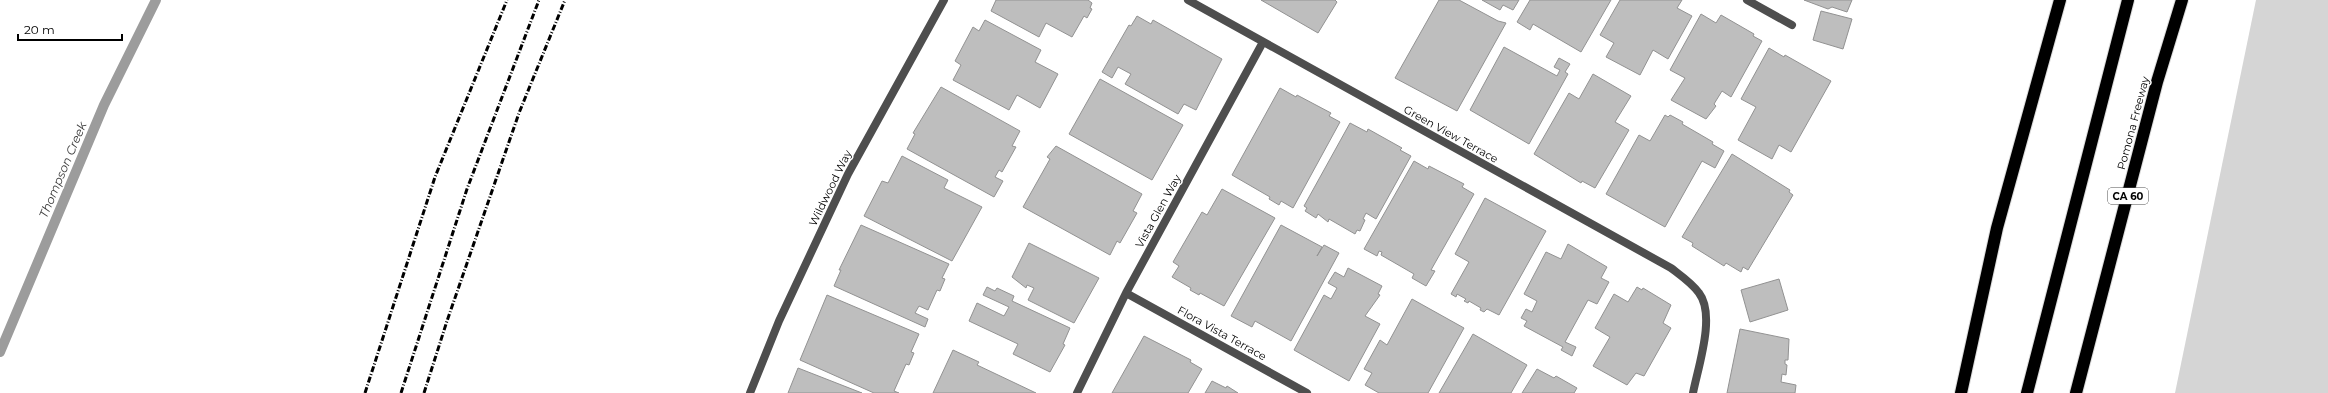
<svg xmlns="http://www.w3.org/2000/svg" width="2328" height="393" font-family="Montserrat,sans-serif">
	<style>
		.green { fill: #d5d5d5 }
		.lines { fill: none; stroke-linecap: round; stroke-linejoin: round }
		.stream { stroke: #9c9c9c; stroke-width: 10 }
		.building { fill: #bebebe; stroke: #929292 }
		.motorway-casing { stroke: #dbdbdb; stroke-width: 14 }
		.minor { stroke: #4e4e4e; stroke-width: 8 }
		.motorway { stroke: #000; stroke-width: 12 }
		.rail { stroke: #000; stroke-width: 3; stroke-dasharray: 6 2 1 2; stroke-linecap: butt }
		.labels { text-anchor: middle; stroke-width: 3; stroke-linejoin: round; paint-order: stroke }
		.shield { fill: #fff; stroke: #4c4c4c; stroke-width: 1 }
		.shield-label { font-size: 10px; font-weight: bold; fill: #000 }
		.street-label { font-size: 11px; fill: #000; stroke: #fff }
		.water-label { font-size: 12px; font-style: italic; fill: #3d3d3d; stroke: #fff }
	</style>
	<rect width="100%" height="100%" fill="#fff"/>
	<path class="green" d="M2256,0H2328V393H2175Z"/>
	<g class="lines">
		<path class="stream" d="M0,352L104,105L156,0"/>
	</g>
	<path class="building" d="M996,0H1088L1092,3L1090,8L1092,9L1087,18L1084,16L1072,37L1046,23L1039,37L991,11Z
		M1261,0H1335L1337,2L1318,33Z
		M1439,0H1459L1498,21L1506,23L1457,111L1395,78Z
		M1482,0H1519L1513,10L1503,5L1500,10Z
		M1530,0H1611L1581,52L1533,24L1530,30L1517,22Z
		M1620,0H1682L1677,8L1692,16L1668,59L1653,50L1640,75L1606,57L1614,43L1600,35Z
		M1804,0H1852L1847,12L1832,7L1828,9Z
		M1821,11L1852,19L1843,49L1813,40Z
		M1701,14L1716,23L1721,15L1754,34L1753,36L1762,41L1731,97L1722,91L1714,104L1716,106L1706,119L1671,100L1685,78L1670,70Z
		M1137,16L1151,24L1153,20L1222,59L1196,110L1184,104L1178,114L1125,84L1131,74L1118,67L1112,78L1102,72L1129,25L1131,26Z
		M985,20L1041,50L1035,62L1058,74L1040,108L1017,95L1009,110L953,80L961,65L955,61L973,27L979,31Z
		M1504,47L1557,76L1560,70L1554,67L1559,58L1570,64L1565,72L1568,74L1529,144L1470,110Z
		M1769,48L1784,57L1785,55L1831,81L1791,152L1779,145L1772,159L1738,140L1756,107L1741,99Z
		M1593,74L1631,96L1615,122L1629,130L1595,188L1582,181L1581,183L1534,154L1569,93L1579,99Z
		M1100,79L1183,125L1152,180L1069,134Z
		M941,87L1020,131L1012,146L1016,147L1002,172L999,170L995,177L1003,181L994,197L907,149L915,134L913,133Z
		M1280,88L1296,97L1297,95L1331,113L1329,116L1340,122L1293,208L1281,201L1279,205L1269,199L1270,197L1232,175Z
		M1665,115L1668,117L1670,115L1683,122L1682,124L1713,142L1712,144L1724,151L1715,168L1702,161L1665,227L1606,194L1639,135L1650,141Z
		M1350,123L1367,132L1368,129L1402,148L1400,150L1411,156L1376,219L1366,213L1363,219L1365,220L1360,231L1357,230L1355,234L1329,219L1328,222L1318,214L1316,218L1305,211L1307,208L1304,206Z
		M1056,146L1142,194L1133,211L1137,213L1120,243L1117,241L1110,255L1023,207L1050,159L1047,157Z
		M1732,154L1790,190L1789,192L1793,195L1748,270L1743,267L1741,272L1726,263L1724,266L1692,246L1693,243L1682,237Z
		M902,156L948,180L944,188L982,207L952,261L864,216L882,181L888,183Z
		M1414,161L1428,169L1429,166L1464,184L1462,187L1474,194L1431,270L1435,271L1426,286L1412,278L1414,274L1381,255L1382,252L1379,251L1377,256L1364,249Z
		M1222,189L1275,218L1224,306L1200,293L1199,295L1190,290L1191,288L1172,277L1179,266L1173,262L1202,212L1207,215Z
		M1485,198L1546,231L1499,315L1487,309L1484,312L1480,310L1481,308L1469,301L1468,303L1464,301L1466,299L1457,294L1456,297L1451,294L1469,262L1455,254Z
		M861,225L949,264L942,278L945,279L940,291L937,290L928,310L919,306L915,313L928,319L925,327L834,286L841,270H839Z
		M1281,225L1322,247L1317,256L1324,245L1339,253L1291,341L1255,321L1252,327L1231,316Z
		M1029,243L1099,278L1074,323L1028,300L1034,288L1027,285L1026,288L1012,277Z
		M1568,244L1607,267L1601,278L1609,282L1597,304L1588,300L1565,342L1576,347L1572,356L1561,350L1563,347L1524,326L1527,321L1521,318L1526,309L1532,312L1537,301L1524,294L1546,252L1561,259Z
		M1348,268L1382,286L1378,294L1380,295L1365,316L1380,324L1349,381L1294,350L1324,295L1331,299L1337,288L1328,283L1335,272L1344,277Z
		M1779,279L1788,310L1750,322L1741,290Z
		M987,287L995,291L997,288L1014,296L1012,301L1070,328L1063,344L1065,345L1050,372L1013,354L1018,344L969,321L977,303L1004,316L1009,307L983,295Z
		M1637,287L1642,290L1643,288L1671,305L1663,323L1671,328L1644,376L1636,373L1627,385L1593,366L1610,337L1595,328L1614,294L1628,302Z
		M827,295L919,334L911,352L914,353L909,365L906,364L894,391L899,393H874L800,360Z
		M1412,299L1464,328L1428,393H1379L1365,385L1372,373L1364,369L1380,340L1387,345Z
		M1740,329L1789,339L1788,360H1785V364L1787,365L1786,375L1782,374L1781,382L1796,385L1795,393H1727Z
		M1473,334L1527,365L1511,393H1439Z
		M1144,336L1191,360L1190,362L1202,369L1188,393H1112Z
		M953,350L979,362L977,365L1036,393H933Z
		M798,368L862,393H788Z
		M1537,369L1554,378L1556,376L1577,388L1574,393H1522Z
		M1212,381L1226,388L1227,386L1238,393H1205Z"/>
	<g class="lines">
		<g class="motorway-casing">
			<path id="motorway" d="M1961,393L1997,228L2060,0
				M2027,393L2128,0
				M2076,393L2157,82L2182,0"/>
		</g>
		<path class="minor" d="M1188,0L1671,268C1680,275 1692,283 1699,293C1716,315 1698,367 1693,393
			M1747,0L1792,25
			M1126,293L1307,393
			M750,393L779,321L848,174L944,0
			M1077,393L1126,293L1263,42"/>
		<use href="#motorway" class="motorway"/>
		<path class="rail" d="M365,393L435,177L507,0
			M401,393L467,189L539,0
			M424,393L447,321L519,113L565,0"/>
	</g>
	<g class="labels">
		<rect class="shield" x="2108" y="188" width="40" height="16" rx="3"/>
		<g class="shield-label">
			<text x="2128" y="200">CA 60</text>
		</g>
		<g class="street-label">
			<text transform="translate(2133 123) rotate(-75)" y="4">Pomona Freeway</text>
			<text transform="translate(1451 134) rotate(29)" y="4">Green View Terrace</text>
			<text transform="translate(830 188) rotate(-64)" y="4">Wildwood Way</text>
			<text transform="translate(1158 211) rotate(-61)" y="4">Vista Glen Way</text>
			<text transform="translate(1222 333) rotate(29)" y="4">Flora Vista Terrace</text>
		</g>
		<g class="water-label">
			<text transform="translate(63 170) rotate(-67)" y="4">Thompson Creek</text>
		</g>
	</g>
	<path d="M18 34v6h104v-6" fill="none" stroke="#000000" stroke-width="2"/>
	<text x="24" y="34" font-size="12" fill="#000000" stroke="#ffffff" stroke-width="3" paint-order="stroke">20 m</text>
</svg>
